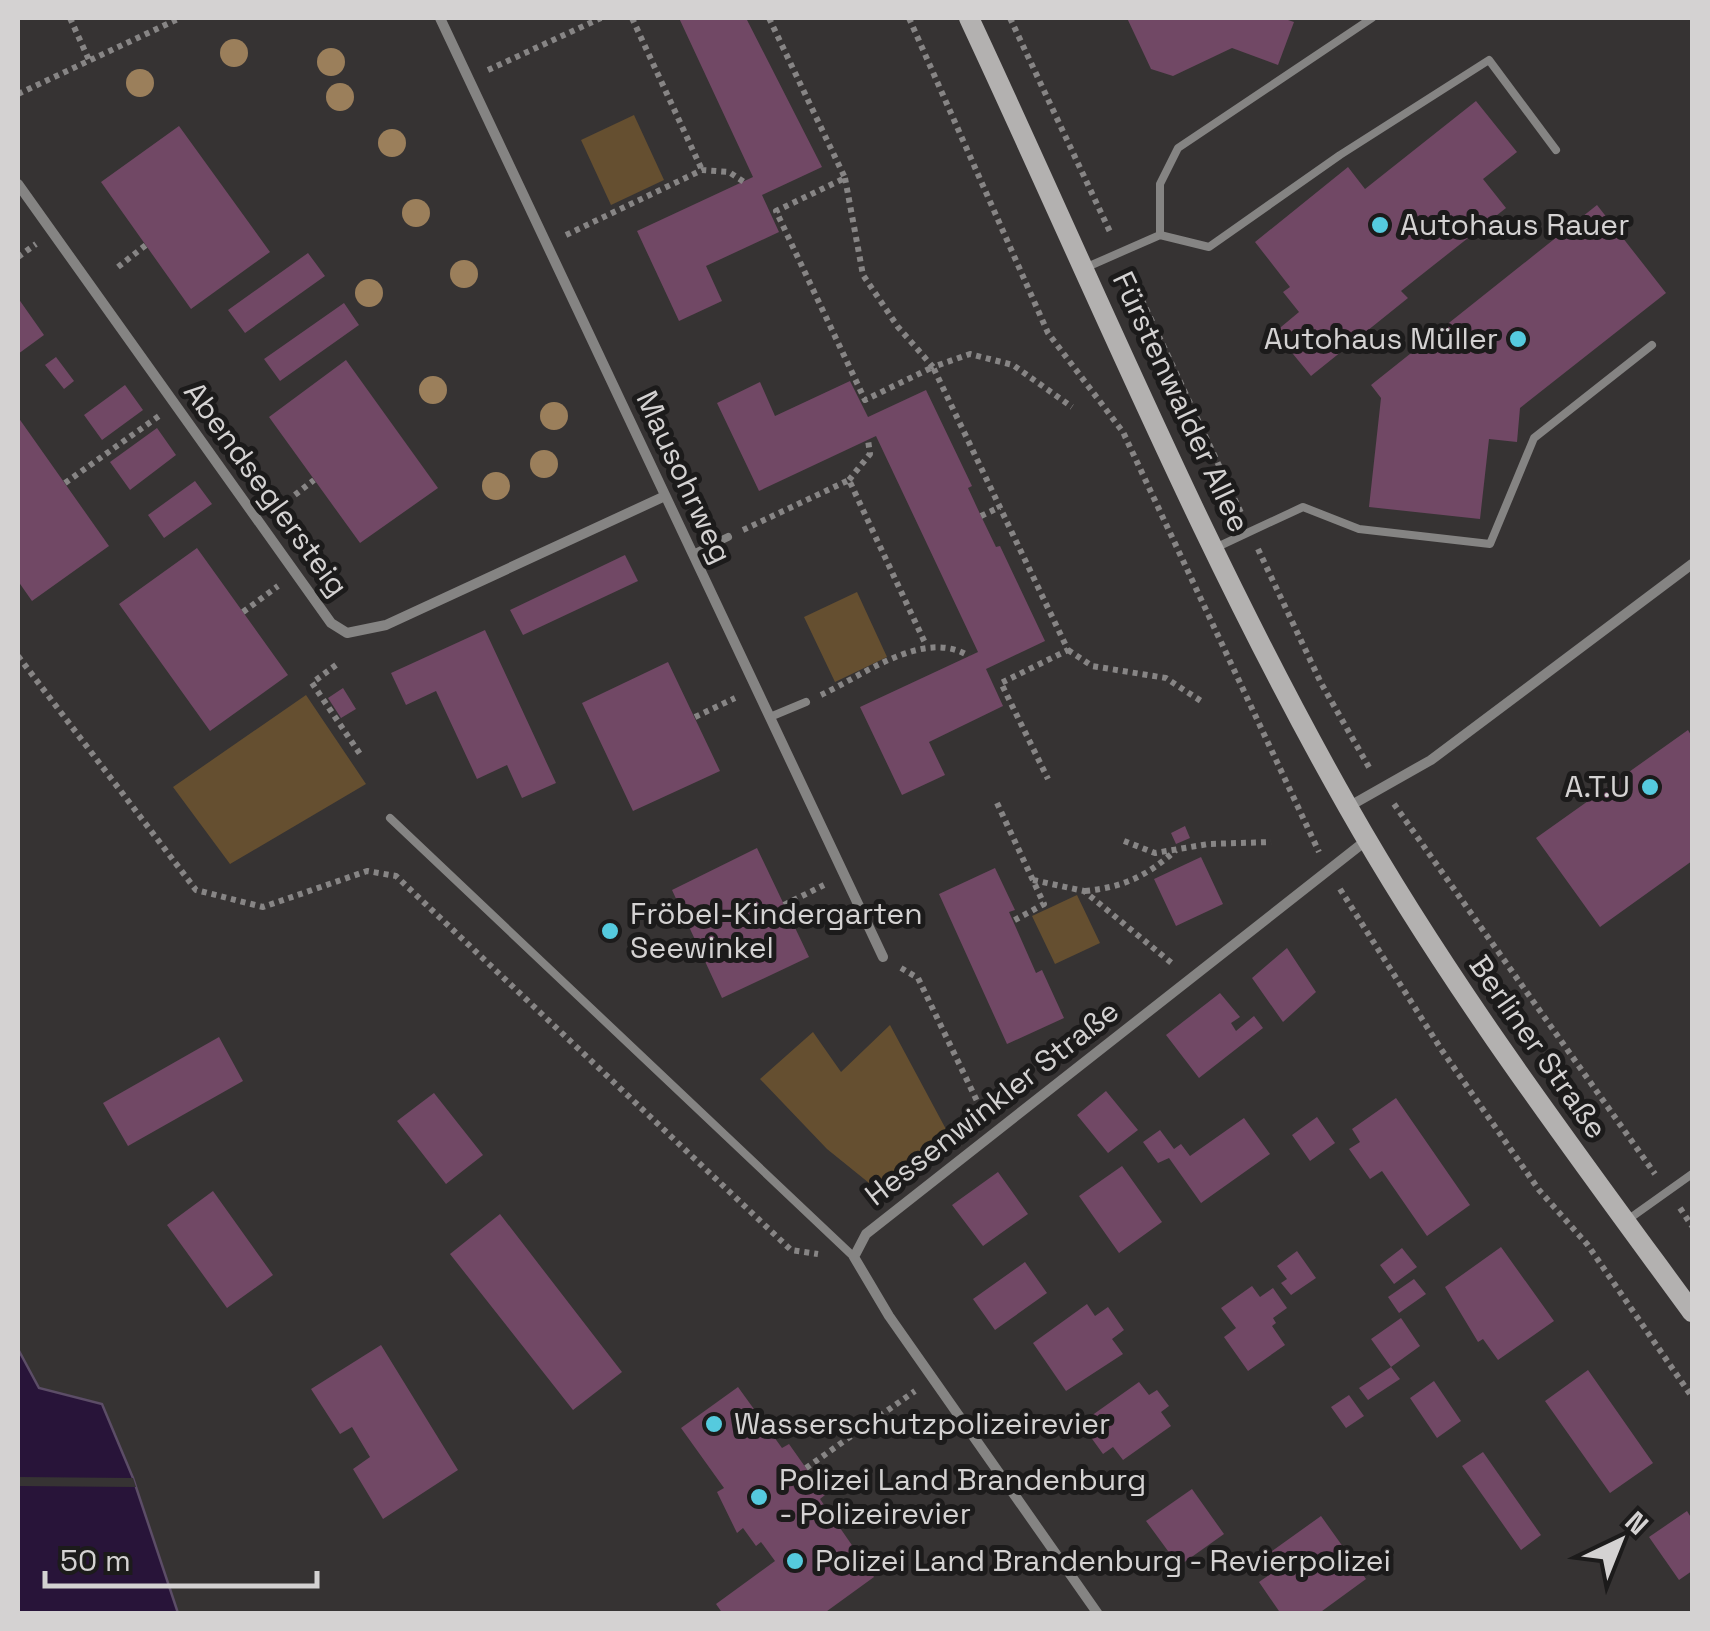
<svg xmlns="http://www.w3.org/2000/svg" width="1710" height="1631" font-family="'Space Grotesk',sans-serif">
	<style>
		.green { fill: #654f30 }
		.water { fill: #281439; stroke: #5c4d67; stroke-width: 2.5 }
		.pier { fill: #363333 }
		.building { fill: #714865 }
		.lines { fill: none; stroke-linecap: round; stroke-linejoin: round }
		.path { stroke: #878585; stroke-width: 6; stroke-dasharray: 5 5; stroke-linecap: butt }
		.service { stroke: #858483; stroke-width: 8 }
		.minor { stroke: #858483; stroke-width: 10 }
		.secondary { stroke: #b3b1b0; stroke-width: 20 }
		.tree { fill: #9b7f5b }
		.poi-dot { fill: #55cade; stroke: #1c1b1b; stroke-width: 4 }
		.labels { text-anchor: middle; stroke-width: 10; stroke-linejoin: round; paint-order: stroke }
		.poi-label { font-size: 30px; fill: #d4d2d2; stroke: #1c1b1b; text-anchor: start }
		.street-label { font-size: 30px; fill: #d4d2d2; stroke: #1c1b1b }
	</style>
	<rect width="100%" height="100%" fill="#363333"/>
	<path class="green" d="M634,115L664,180L611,205L581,140Z
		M857,592L887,657L835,682L804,617Z
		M306,695L366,784L230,864L173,787Z
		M1077,895L1100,943L1055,964L1032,916Z
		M890,1025L948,1133L879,1191L827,1149L760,1079L813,1032L841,1072Z"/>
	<path class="water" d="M18,1349L39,1388L102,1404L133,1478L178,1613H18Z"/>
	<path class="pier" d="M18,1477L133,1478L136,1487L18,1486Z"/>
	<path class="building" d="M679,18H746L822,167L762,195L779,232L706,266L722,301L679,321L637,231L753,177Z
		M1127,18H1282L1294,22L1278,65L1232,48L1173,76L1151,69Z
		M1476,101L1517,152L1483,179L1506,208L1401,291L1408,298L1311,376L1275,332L1299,312L1283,292L1290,287L1255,242L1348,167L1365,189Z
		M179,126L270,252L191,309L101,182Z
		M1597,205L1666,293L1520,408L1517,442L1489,439L1480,519L1369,507L1381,398L1371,385Z
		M308,253L325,276L245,333L228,310Z
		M18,298L44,335L18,354Z
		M344,303L359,325L280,381L264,359Z
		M56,357L74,381L64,389L45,365Z
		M346,360L438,488L360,543L269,417Z
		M850,381L868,417L926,390L972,486L968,488L981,516L996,547L1000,546L1045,641L986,669L1003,706L929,742L945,775L902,795L860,707L978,652L876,436L759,491L717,403L760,382L775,416Z
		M125,385L143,410L102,440L84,415Z
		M18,417L109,546L32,601L18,581Z
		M157,428L176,455L130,490L110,462Z
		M195,481L212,504L164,538L148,515Z
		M197,548L288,675L210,731L119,604Z
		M625,555L638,581L523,635L510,610Z
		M485,630L556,783L522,798L507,765L477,779L436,691L406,705L391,673Z
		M668,662L720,771L633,811L582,703Z
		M343,688L356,709L341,718L328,698Z
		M1688,730L1692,737V861L1600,927L1536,838Z
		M1185,826L1190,838L1176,844L1171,833Z
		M757,848L809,957L722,998L672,890Z
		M1201,857L1223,904L1176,926L1154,879Z
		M995,868L1015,910L1009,912L1036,973L1042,970L1064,1018L1007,1044L939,894Z
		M1287,948L1316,992L1283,1022L1252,978Z
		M1220,993L1240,1017L1231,1023L1236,1031L1254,1016L1263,1028L1199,1078L1166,1035Z
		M219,1037L243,1081L128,1146L103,1103Z
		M1106,1091L1138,1130L1108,1153L1077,1115Z
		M434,1093L483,1155L446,1184L397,1121Z
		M1396,1098L1470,1205L1427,1236L1382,1171L1370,1179L1349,1149L1360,1142L1352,1129Z
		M1317,1117L1335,1143L1310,1161L1292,1135Z
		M1244,1118L1270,1154L1201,1203L1169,1158L1158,1163L1143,1142L1160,1130L1174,1149L1181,1144L1190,1156Z
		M1122,1166L1162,1222L1119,1253L1079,1196Z
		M998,1172L1028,1214L983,1246L952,1205Z
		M213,1191L273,1275L227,1308L167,1225Z
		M500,1214L622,1372L573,1410L450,1254Z
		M1501,1247L1554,1321L1498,1360L1483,1339L1478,1342L1445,1287Z
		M1402,1248L1417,1267L1394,1284L1380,1265Z
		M1297,1251L1316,1278L1291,1295L1281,1283L1287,1279L1277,1266Z
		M1025,1262L1047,1293L995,1330L973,1299Z
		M1414,1279L1426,1294L1399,1313L1388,1297Z
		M1252,1286L1260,1297L1273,1288L1287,1308L1273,1318L1276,1323L1272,1326L1285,1345L1248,1371L1224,1337L1236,1328L1221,1308Z
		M1087,1304L1095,1316L1108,1307L1124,1330L1112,1339L1123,1354L1066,1391L1033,1343Z
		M1401,1318L1420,1346L1391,1367L1371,1339Z
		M381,1345L458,1470L383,1519L353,1469L370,1457L352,1427L340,1434L311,1389Z
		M1391,1367L1400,1379L1368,1400L1359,1388Z
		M1588,1370L1653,1463L1610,1493L1545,1401Z
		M1434,1381L1461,1421L1437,1438L1410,1398Z
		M1139,1382L1149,1395L1157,1390L1169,1406L1161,1412L1171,1426L1123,1460L1113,1447L1103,1454L1090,1436L1099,1429L1091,1416Z
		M738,1387L782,1448L789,1444L825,1495L820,1499L874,1577L823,1614H723L716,1604L775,1561L761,1542L756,1546L743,1528L737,1533L717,1492L724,1488L681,1428Z
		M1349,1395L1364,1416L1346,1428L1331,1407Z
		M1483,1452L1541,1535L1521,1550L1462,1466Z
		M1192,1489L1224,1534L1179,1566L1146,1521Z
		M1687,1511L1692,1519V1571L1679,1580L1649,1537Z
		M1321,1516L1366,1579L1318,1614H1281L1259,1582L1275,1571L1265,1556Z"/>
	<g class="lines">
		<path class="path" d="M70,18L89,60
			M632,18L702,170
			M769,18L845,178L776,211L865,400L933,367L1068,650L1001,683L1048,779
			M909,18L1048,333L1123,432L1319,852
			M1010,18L1111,234
			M488,70L601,18
			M18,94L180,18
			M845,178L863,275L898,327L933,367L970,354L1013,365L1072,407
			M566,235L702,170L729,172L744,182
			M18,257L36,244
			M118,267L146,245
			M1129,272L1242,515
			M849,480L870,454L868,440
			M65,483L159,416
			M287,501L314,480
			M981,516L1000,507
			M743,530L849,480L926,645
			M1258,549L1321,683L1370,769
			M243,612L278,586
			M1068,650L1092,666L1166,678L1201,701
			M18,656L196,890L263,907L367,871L396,876L791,1250L818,1254
			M336,665L312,683L360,754
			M821,695C864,675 924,628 969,656
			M695,717L735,698
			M997,803L1044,904L1013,921
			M1394,804L1655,1174
			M1124,841L1155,853L1208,844L1271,842
			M1033,880L1084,891L1174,965
			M1340,889L1441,1049L1539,1190L1587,1244L1692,1397
			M1085,891C1124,887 1147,876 1176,850
			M784,905L824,885
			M901,968L918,978L978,1103
			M1680,1208L1692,1226
			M806,1468L915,1391"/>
		<path class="service" d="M1160,235L1209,247L1340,155L1489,60L1556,150
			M1087,267L1160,235V184L1178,148L1372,18
			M1215,548L1303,507L1359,529L1490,544L1534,438L1652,345
			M693,554L728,537
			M770,717L806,702
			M390,818L854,1257
			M1626,1221L1692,1174"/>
		<path class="minor" d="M440,18L883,957
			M18,184L331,623L347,633L386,625L665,496
			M1348,807L1431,760L1692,564
			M1098,1614L889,1316L854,1257L866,1234L1368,839"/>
		<path class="secondary" d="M969,18C1092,281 1204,554 1348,807C1449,985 1572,1148 1692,1312"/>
	</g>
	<g class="tree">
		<circle cx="234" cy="53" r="14"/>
		<circle cx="331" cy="62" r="14"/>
		<circle cx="140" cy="83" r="14"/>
		<circle cx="340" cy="97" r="14"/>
		<circle cx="392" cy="143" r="14"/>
		<circle cx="416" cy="213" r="14"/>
		<circle cx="464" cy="274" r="14"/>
		<circle cx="369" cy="293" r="14"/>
		<circle cx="433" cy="390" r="14"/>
		<circle cx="554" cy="416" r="14"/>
		<circle cx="544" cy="464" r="14"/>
		<circle cx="496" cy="486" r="14"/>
	</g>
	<g class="poi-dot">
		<circle cx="1380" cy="225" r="10"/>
		<circle cx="1518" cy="339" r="10"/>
		<circle cx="1650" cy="787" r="10"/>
		<circle cx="610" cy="931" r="10"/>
		<circle cx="714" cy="1424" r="10"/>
		<circle cx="759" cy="1497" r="10"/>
		<circle cx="795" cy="1561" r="10"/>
	</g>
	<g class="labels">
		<g class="poi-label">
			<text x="1400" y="235">Autohaus Rauer</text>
			<text x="1498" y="349" text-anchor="end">Autohaus Müller</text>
			<text x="1630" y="797" text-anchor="end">A.T.U</text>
			<text x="630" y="924">Fröbel-Kindergarten<tspan x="630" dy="34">Seewinkel</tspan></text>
			<text x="734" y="1434">Wasserschutzpolizeirevier</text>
			<text x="779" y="1490">Polizei Land Brandenburg<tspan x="779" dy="34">- Polizeirevier</tspan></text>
			<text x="815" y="1571">Polizei Land Brandenburg - Revierpolizei</text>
		</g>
		<g class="street-label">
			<text transform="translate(1181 402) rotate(65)" y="10">Fürstenwalder Allee</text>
			<text transform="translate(684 477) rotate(65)" y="10">Mausohrweg</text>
			<text transform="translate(266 489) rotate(54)" y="10">Abendseglersteig</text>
			<text transform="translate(1538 1047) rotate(55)" y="10">Berliner Straße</text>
			<text transform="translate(992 1103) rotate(-38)" y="10">Hessenwinkler Straße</text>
		</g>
	</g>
	<rect width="1710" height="1631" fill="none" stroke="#d4d2d2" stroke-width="40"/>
	<g transform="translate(1620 1541) rotate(43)" stroke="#1c1b1b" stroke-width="8" paint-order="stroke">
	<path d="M0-8L18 38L0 25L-18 38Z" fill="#d4d2d2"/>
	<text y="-15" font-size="28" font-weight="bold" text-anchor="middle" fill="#d4d2d2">N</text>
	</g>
	<path d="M45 1571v15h272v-15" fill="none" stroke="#d4d2d2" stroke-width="5"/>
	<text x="60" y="1571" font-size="30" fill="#d4d2d2" stroke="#1c1b1b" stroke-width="8" paint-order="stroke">50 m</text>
</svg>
